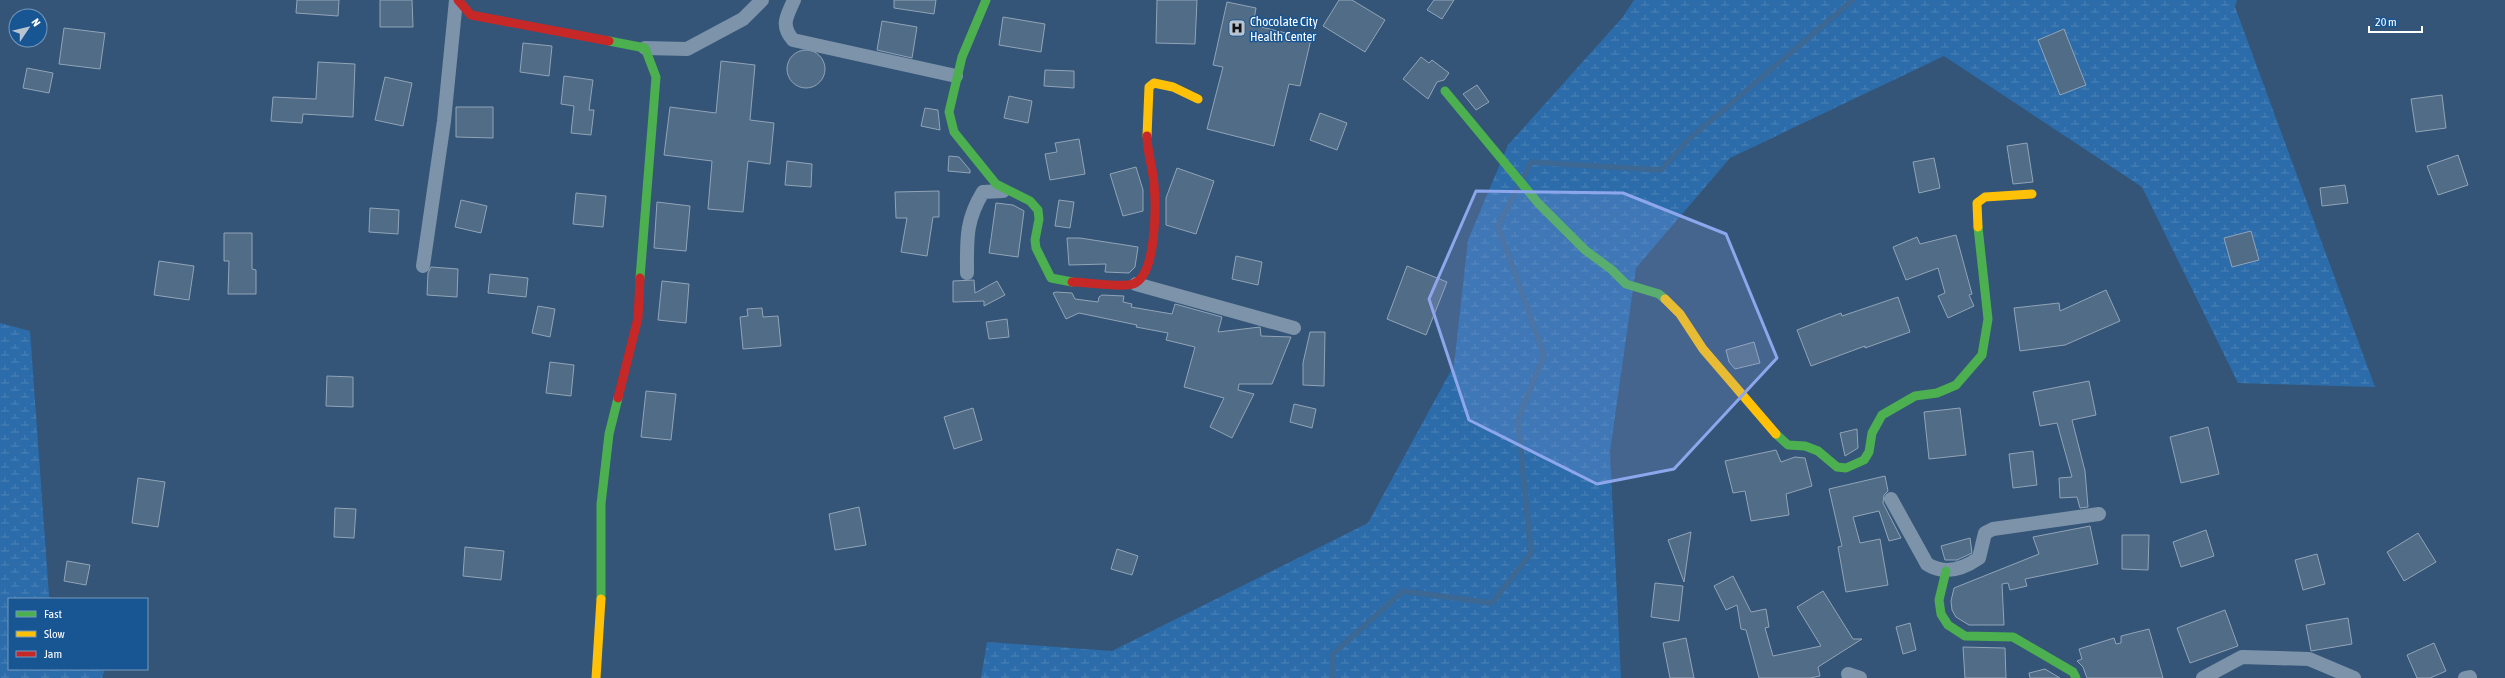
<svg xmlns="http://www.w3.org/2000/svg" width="2505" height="678" font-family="'Asap Condensed',sans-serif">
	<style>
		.wetland { fill: url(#wetland-marsh) }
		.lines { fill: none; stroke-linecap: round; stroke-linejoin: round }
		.stream { stroke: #3d6894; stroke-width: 5.5 }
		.building { fill: #516c86; stroke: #91a4b8 }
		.street { stroke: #7c93aa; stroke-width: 14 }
		.fast { stroke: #4caf50; stroke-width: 9 }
		.slow { stroke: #ffc107; stroke-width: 9 }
		.jam { stroke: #c62828; stroke-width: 9 }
		.marked { fill: #8ea6ec; fill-opacity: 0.2; stroke: #8ea6ec; stroke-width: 3; stroke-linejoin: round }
		.labels { text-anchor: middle; stroke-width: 3; stroke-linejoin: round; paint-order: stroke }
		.poi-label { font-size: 13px; fill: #fff; stroke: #185593; text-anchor: start }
	</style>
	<defs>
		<pattern id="wetland-marsh" width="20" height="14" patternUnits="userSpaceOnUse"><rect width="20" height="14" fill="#2c6caa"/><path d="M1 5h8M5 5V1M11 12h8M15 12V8" fill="none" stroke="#4c82b7"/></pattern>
	</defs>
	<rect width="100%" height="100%" fill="#345577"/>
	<path class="wetland" d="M1634,0H2237L2235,7L2375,387L2238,383L2142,187L1944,56L1730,158L1636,268L1610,452L1621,678H981L987,642L1112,651L1368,523L1454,365L1468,240L1508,145L1622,18Z
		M0,323L30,331L49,596L51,599H9V669H105L102,678H0Z"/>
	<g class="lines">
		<path class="stream" d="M1523,179L1531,162L1661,170L1689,139L1853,0
			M1333,678V654L1403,591L1492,603L1531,553L1518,420L1544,355L1498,226L1519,186"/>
	</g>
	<path class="building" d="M297,0H339L338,16L296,13Z
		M380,0H412L413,27H380Z
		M894,0H936L934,14L894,8Z
		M1157,0H1197L1195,44L1156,43Z
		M1339,0H1352L1385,20L1365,52L1323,26Z
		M1434,0H1454L1442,19L1427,10Z
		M1227,2L1256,8L1253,25L1311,39L1300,86L1289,84L1274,146L1207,129L1223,67L1213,65Z
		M1003,17L1045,24L1041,52L999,45Z
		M882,21L917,27L912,58L877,50Z
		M64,28L105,33L100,69L59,64Z
		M2064,29L2086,85L2060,95L2038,40Z
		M523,43L552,46L549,76L520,72Z
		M787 69a19 19 0 1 1 38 0a19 19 0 1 1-38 0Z
		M1421,57L1429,63L1432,60L1449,73L1444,80L1437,82L1428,99L1403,79Z
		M721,61L755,65L750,120L774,123L770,164L748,161L743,212L708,209L712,161L664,155L670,107L716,113Z
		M318,62L355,64L353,117L303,114L302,123L271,121L273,97L316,99Z
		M27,68L53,73L49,93L23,88Z
		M1045,70L1074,71V88L1044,86Z
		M564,76L593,80L589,110H594L591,135L571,133L574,106L561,104Z
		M385,77L412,83L403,126L375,120Z
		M1477,85L1489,102L1476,110L1463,94Z
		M2442,95L2446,128L2416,132L2411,99Z
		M1009,96L1032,101L1028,123L1004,118Z
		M456,107H493V138L456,137Z
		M925,108L938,110L940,130L921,126Z
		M1320,113L1347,123L1337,150L1310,140Z
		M1079,139L1085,174L1050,180L1045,154L1057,152L1055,143Z
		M2027,143L2033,182L2013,184L2007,146Z
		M2458,155L2468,185L2438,195L2427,166Z
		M949,156L959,157L970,170V173L948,171Z
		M1934,158L1940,188L1919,193L1913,162Z
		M787,161L812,164L811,187L785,185Z
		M1136,167L1143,190V211L1123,216L1110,174Z
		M1177,168L1214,181L1196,234L1166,225V198Z
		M2345,185L2348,203L2322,206L2320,188Z
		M939,191V217H933L927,256L901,252L907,218H896L895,192Z
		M576,193L606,196L603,227L573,224Z
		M461,200L487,206L481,233L455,227Z
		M1059,200L1074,202L1070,228L1055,226Z
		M657,202L690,206L686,251L654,248Z
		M996,203L1013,205L1024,211L1018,257L989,253Z
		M370,208L399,210L398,234L369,232Z
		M2251,231L2259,260L2232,267L2224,238Z
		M224,233H252V269L256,270V294H228L229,261H224Z
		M1956,235L1972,294L1969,295L1974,306L1948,318L1938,296L1945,293L1938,268L1906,280L1893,247L1917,237L1920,244Z
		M1067,238H1080L1138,247L1135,267L1129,273L1105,272L1106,264L1069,265Z
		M1236,256L1262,262L1258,285L1232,279Z
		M159,261L194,266L189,300L154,295Z
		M1407,266L1447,282L1426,335L1387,319Z
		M431,267L458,269L457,297L427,295L428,273Z
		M490,274L528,278L526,297L488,293Z
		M974,280L975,293L997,281L1005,295L984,306V301L953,302V281Z
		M662,281L689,284L686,323L658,320Z
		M2106,290L2120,321L2065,345L2020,351L2014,308L2059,303L2060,311Z
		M1056,292L1072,293L1075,299L1098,302L1099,297L1102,295L1124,296L1123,302L1132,304L1131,307L1172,314L1175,304L1222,317L1218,332L1260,327L1261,336L1291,337L1272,384H1239L1238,390L1254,394L1232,438L1210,427L1224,398L1184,387L1195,347L1166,340L1168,333L1136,327L1137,325L1079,313L1066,319L1053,293Z
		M1898,297L1910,332L1865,348V346L1811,366L1797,330L1841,313L1842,316Z
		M538,306L555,309L550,337L532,333Z
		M762,308L763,317L778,316L781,346L743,349L740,317L748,316L747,309Z
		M1007,319L1009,337L989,339L986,322Z
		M1310,332H1325L1324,386L1303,385V363Z
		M1754,342L1760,363L1735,369L1729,362L1726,350Z
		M550,362L574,365L571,396L546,393Z
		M327,376L353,377V407L326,406Z
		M2089,381L2096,415L2072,420L2085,471L2088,507L2080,508L2077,497L2060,498L2059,478L2072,477L2057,423L2040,426L2033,392Z
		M646,391L676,394L671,440L641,437Z
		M1294,404L1316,409L1312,428L1290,422Z
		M973,408L982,440L954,449L944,417Z
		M1960,408L1966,455L1929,459L1924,412Z
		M2208,427L2219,474L2181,483L2170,437Z
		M1857,429L1858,448L1845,456L1840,433Z
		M1776,450L1781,462L1795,457L1805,458L1812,486L1786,494L1789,515L1751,521L1745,491L1733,493L1725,461Z
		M2033,451L2037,485L2013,488L2009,454Z
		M1885,476L1888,491L1884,495L1883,503L1901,538L1889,541L1879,511L1853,517L1860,543L1880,539L1888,585L1846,592L1838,547L1842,546L1829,489Z
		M138,478L165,482L158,527L132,523Z
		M859,507L866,545L835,550L829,514Z
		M335,508L356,509L354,538L334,537Z
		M2090,526L2098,564L2025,579L2027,586L2010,590L2008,583L2002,584L2004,625H1969L1956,617L1952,610L1951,601L1954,588L2039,554L2033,537Z
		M2206,530L2214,556L2181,567L2173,542Z
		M1691,532L1684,582L1668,540Z
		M2418,533L2436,562L2404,581L2387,552Z
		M2122,535H2149L2148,570L2122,569Z
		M1970,538L1972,553L1957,560H1945L1941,546Z
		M465,547L504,551L501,580L463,576Z
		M1117,549L1138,556L1132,575L1111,569Z
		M2317,554L2325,584L2303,590L2295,560Z
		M67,561L90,565L86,585L64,581Z
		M1733,576L1751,612L1766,609L1769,627L1765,628L1773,656L1821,646L1797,607L1823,591L1853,639H1862L1818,667L1820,676L1810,678H1759L1746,630L1741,629L1737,605L1726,610L1714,586Z
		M1655,583L1683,586L1679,621L1651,617Z
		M2225,610L2238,646L2190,663L2177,628Z
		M2348,618L2352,644L2311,651L2306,625Z
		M1910,623L1916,650L1903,654L1896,627Z
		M2149,629L2163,678H2087L2083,667L2077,661L2082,659L2079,649L2114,638L2116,644L2121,643V636Z
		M1686,638L1694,678H1670L1663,643Z
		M2434,643L2446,671L2430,678H2417L2407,655Z
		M1963,647L2005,648L2006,678H1965Z
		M2045,669L2060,678H2030L2029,673Z"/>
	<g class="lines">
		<path class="street" d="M794,0C787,16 780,25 793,40L956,76
			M645,48L687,49L743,19L762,0
			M423,266L444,121L456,0
			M967,273C967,241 965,221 983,192L1003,191
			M1136,284L1294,328
			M1891,499L1927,564C1944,575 1963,569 1979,558L1985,533L1993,529L2099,514
			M1848,674L1860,678
			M2203,678L2242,657L2309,659L2354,678
			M2465,678L2470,677"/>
		<path class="fast" d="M986,0L962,57L949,112L954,132L996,184L1030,201L1038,210L1039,219L1035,240L1036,248L1051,278L1072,282
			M609,41L645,48L656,77L640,278
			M1445,91L1538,203L1585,250L1612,270L1626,284L1659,294L1665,299
			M1776,434L1788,445L1805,446L1818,451L1837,467L1846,468L1864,460L1869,452L1872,433L1882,415L1915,396L1937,393L1956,385L1982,355L1988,319L1978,227
			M1946,571L1939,600L1941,614L1948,625L1965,636L2013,637L2073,672L2076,678
			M601,599V504L609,434L618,398"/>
		<path class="slow" d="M1147,136L1149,87L1154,83L1173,87L1198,99
			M1978,227L1977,203L1985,197L2032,194
			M1665,299L1680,314L1703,349L1776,434
			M596,678L601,599"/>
		<path class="jam" d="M458,0L471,15L609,41
			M1072,282C1085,282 1122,288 1133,284C1157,276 1156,205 1154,184C1153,168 1147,152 1147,136
			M618,398L638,318L640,278"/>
	</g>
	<path class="marked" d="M1476,191L1623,193L1726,234L1777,358L1674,469L1597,484L1469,420L1429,299Z"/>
	<defs>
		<g id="hospital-square" transform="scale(0.9)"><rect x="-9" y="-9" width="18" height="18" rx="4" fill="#b8c4cf" stroke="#185593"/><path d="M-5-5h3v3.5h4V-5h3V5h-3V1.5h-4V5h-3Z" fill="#111"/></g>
	</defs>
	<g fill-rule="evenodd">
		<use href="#hospital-square" x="1237" y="28"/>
	</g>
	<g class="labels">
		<g class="poi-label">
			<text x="1250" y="26">Chocolate City<tspan x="1250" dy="15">Health Center</tspan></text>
		</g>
	</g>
	<rect x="8" y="598" width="140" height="72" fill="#185593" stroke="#7499be"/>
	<rect x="16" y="611" width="20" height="6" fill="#4caf50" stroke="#7499be"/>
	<text x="44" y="618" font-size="12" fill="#ffffff">Fast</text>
	<rect x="16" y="631" width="20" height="6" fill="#ffc107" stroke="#7499be"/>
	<text x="44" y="638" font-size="12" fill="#ffffff">Slow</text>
	<rect x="16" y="651" width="20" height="6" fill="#c62828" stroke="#7499be"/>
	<text x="44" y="658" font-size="12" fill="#ffffff">Jam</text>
	<g transform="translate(28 28) rotate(55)"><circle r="19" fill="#185593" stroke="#7499be"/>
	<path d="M0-3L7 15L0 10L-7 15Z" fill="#b8c4cf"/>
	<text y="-6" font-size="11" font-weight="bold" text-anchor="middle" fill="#ffffff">N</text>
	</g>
	<path d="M2369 26v6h53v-6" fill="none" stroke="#ffffff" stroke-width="2"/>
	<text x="2375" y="26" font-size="12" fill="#ffffff" stroke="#185593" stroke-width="3" paint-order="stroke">20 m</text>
</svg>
